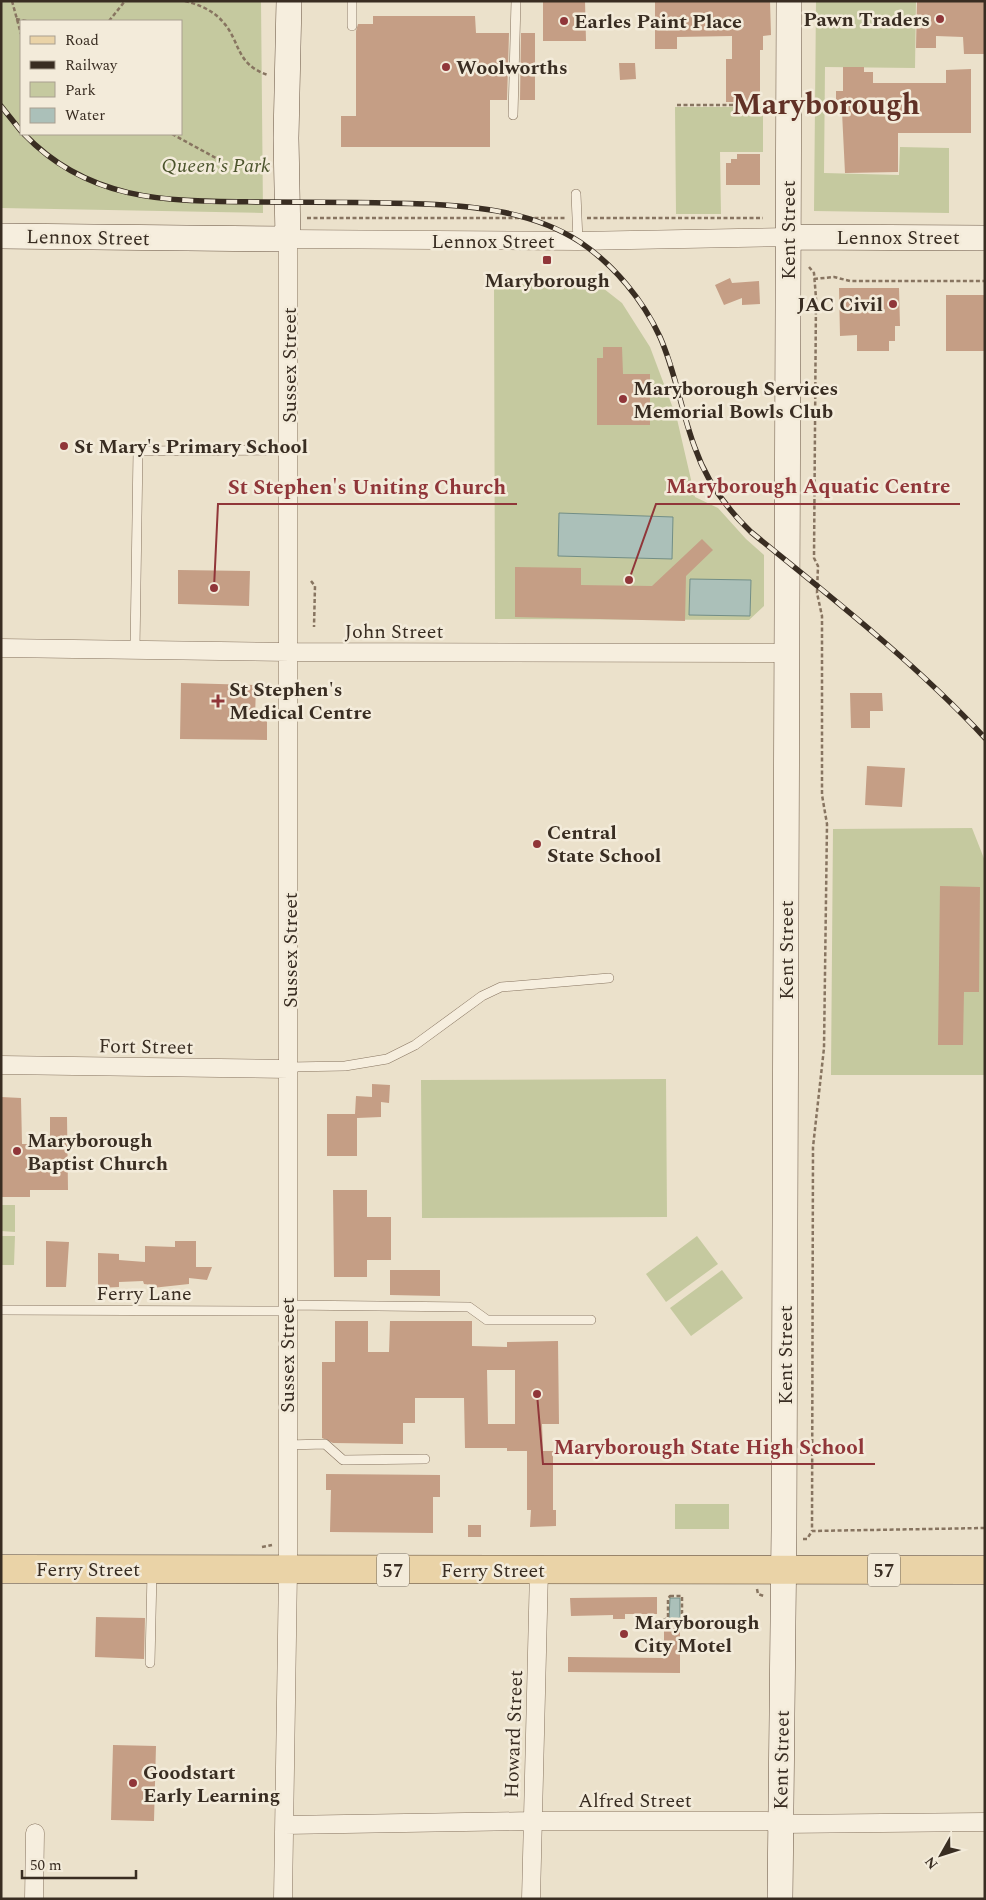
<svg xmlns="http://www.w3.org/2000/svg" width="986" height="1900" font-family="Spectral,serif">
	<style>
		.green { fill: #c5c99f; fill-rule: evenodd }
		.water { fill: #abc0b9; stroke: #728e86 }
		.building { fill: #c59e85; fill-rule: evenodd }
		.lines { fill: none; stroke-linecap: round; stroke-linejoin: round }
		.lane-casing { stroke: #877460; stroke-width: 10 }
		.street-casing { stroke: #877460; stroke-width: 19 }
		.secondary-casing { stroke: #695543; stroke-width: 26 }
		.primary-casing { stroke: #554234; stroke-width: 29 }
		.path { stroke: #877460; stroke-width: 2.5; stroke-dasharray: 4 2.5; stroke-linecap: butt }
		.lane { stroke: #f6eede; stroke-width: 9 }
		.street { stroke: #f6eede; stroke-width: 18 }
		.secondary { stroke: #f6eede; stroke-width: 25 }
		.primary { stroke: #ead3a7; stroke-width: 28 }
		.rail-casing { stroke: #392d22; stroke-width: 5.5 }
		.rail { stroke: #f3ebda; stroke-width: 4; stroke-dasharray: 11; stroke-linecap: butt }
		.poi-dot { fill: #903639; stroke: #f3ebda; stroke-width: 2 }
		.labels { text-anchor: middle; stroke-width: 5; stroke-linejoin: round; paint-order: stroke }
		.shield { fill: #f3ebda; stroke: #716659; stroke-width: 1 }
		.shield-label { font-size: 19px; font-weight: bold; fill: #392d22 }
		.poi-label { font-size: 20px; font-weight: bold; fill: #392d22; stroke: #f3ebda; text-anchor: start }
		.park-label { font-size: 20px; font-style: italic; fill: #4a532b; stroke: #f3ebda }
		.street-label { font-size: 20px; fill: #392d22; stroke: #f3ebda }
		.town-label { font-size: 30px; font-weight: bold; fill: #613126; stroke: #f3ebda }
		.leader { fill: none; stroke: #903639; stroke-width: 2 }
		.callout-dot { fill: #903639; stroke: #f3ebda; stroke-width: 2 }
		.callout-label { font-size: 21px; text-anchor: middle; font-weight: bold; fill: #903639; stroke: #f3ebda; stroke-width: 5; stroke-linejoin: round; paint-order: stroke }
	</style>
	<rect width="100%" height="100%" fill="#ebe1cb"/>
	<path class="green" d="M1,1H261L263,213L1,208ZM21,21H181V134H21Z
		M816,1H916L915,68L825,67L824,173L899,175L900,147L949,148V213L814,211Z
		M675,107H763V152H720L721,214H676Z
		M494,284L599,285L622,303L650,347L677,419L695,497L718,508L746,539L764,555V606L749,620L495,619Z
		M972,828L985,861V1075H831L833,829Z
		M666,1079L667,1217L422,1218L421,1080Z
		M1,1205H15V1232L1,1231Z
		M1,1236H15L14,1265H1Z
		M697,1236L718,1264L666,1302L646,1274Z
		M722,1270L743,1298L691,1336L670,1308Z
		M675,1504H729V1529H675Z"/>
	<path class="water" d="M559,513L673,517L672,559L558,556Z
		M690,579L751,580L750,616L689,615Z
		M670,1598H680V1618L669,1619Z"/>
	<path class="building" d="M543,1H585L586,41H543Z
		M655,1H770L771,35L763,36V50H760V102H726V59H732V36L677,37V49H655Z
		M917,1H985V54H964L963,37L936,36V48H916Z
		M373,16H475L476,33H509L507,100H490V147H341V116H356V31L358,24H373Z
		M521,33H535V100H520Z
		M619,63H635L636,79L620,80Z
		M843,67H864V72H873V83H946V70L971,69V133H898V172L845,173L842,112H836V91H843Z
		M737,154H760V185H726V163H731V159H737Z
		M730,278L732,283L759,281L760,304L742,305V298L724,305L715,285Z
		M839,288H899L900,326H895V341H889V351H857V335L840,336Z
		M946,295H985V351H946Z
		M603,347H622L623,374H650V425H597V358H603Z
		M702,539L713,550L686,576L685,621L515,617V567L581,568V585L652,586Z
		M178,570L250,571L249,606L178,604Z
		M181,683L256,685L255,718H267V740L180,739Z
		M850,693H882L883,711H870V728H851Z
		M867,766L905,768L902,807L865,805Z
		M940,886L980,887L979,992H964L963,1045H938Z
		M372,1084L390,1085L389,1103L381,1102V1117L357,1118V1156H327V1114H355L356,1096L372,1097Z
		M1,1097L21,1098L22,1144H50V1117H67L68,1190H30V1197H1Z
		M333,1190H367V1217H391V1260H367V1277H334Z
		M46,1241L69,1242L66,1287H46Z
		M175,1241H196V1267H212L207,1280L189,1278V1284L152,1288V1285L144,1284L143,1281L119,1282V1287L98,1288V1253L119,1254V1260L145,1262V1246L175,1247Z
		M390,1270H440V1296L390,1295Z
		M335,1321H368V1352H389L390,1321H472V1346L507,1347V1342L558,1341L559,1424H542L543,1451H553V1510H556V1526L530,1527L531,1510H527V1451H507V1448H465L464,1398H415V1423H403V1444L333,1443L322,1438V1362H335ZM487,1370H515V1424H488Z
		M326,1474L440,1475V1497H433V1533L330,1532L331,1490H326Z
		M468,1525H481V1537H468Z
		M657,1597V1614H625V1619H613V1615L571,1616L570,1598Z
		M96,1617L145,1618L144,1659L95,1657Z
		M664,1628H680V1673L568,1672V1657L664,1658Z
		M113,1745L156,1746L154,1821L111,1820Z"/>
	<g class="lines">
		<g class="lane-casing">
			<path id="lane" d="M352,1V26
				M513,115L516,1
				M576,194L578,241
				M135,649L138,451L289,450
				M289,1067L345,1066L387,1059L415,1045L482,996L501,987L609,978
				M287,1305L469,1307L487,1320H591
				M1,1310L287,1311
				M287,1445L325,1444L343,1460L425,1459
				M150,1663L152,1572"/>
		</g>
		<g class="street-casing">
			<path id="street" d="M1,648L290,652L787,653
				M1,1065L289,1069
				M285,1825L532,1821H767L780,1824L985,1822
				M34,1899L35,1833
				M283,1899L288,1570V239L578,241L788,237
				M531,1899L539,1570"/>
		</g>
		<g class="secondary-casing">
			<path id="secondary" d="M1,236L288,239L286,138L289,1
				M788,237L985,238
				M780,1899L784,1530L789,1"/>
		</g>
		<g class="primary-casing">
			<path id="primary" d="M1,1569L985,1570"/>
		</g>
		<path class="path" d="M12,1L21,34
			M185,1C200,5 214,11 223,22C241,42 235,64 268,75
			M16,19L27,21
			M109,21L125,1
			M677,105H769
			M172,134L225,163
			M307,218H567
			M587,218H763
			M809,267L814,273L816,298L814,558L818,566L817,593L822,616V795L827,824L824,1048L813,1147L812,1531
			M814,279L834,277L850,281H985
			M311,581L315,586L314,627
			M803,1539H807L812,1531L985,1528
			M262,1547L272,1545
			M757,1589L758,1594L764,1596
			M670,1596H682V1619L668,1620V1599Z
			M657,1623L668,1618
			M642,1626L651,1616"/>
		<use href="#lane" class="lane"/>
		<use href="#street" class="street"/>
		<use href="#secondary" class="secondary"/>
		<use href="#primary" class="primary"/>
		<g class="rail-casing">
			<path id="rail" d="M1,106L21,131
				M24,134C91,204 172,201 261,202C315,202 370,202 424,204C477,206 534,212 580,242C614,265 643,300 660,337C676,373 681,411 695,448C706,480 726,508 751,532C832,598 914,662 985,738"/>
		</g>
		<use href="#rail" class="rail"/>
	</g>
	<g class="poi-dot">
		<circle cx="940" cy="19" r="5"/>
		<circle cx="564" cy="21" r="5"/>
		<circle cx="446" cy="67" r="5"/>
		<rect x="542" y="255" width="10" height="10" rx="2.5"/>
		<circle cx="893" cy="304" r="5"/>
		<circle cx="623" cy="399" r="5"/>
		<circle cx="64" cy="446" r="5"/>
		<path d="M215.5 693.5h5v5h5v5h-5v5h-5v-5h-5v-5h5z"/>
		<circle cx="537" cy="844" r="5"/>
		<circle cx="17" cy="1151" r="5"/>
		<circle cx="624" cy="1634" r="5"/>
		<circle cx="133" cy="1783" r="5"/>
	</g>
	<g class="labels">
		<g class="shield">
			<rect x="377" y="1553.5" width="32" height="33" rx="4"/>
			<rect x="868" y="1553.5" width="32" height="33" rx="4"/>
		</g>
		<g class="shield-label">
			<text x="393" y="1577">57</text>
			<text x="884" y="1577">57</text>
		</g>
		<g class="poi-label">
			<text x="930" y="26" text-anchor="end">Pawn Traders</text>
			<text x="574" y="28">Earles Paint Place</text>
			<text x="456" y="74">Woolworths</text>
			<text x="547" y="287" text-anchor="middle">Maryborough</text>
			<text x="883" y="311" text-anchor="end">JAC Civil</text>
			<text x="633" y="395">Maryborough Services<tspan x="633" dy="23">Memorial Bowls Club</tspan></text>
			<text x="74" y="453">St Mary's Primary School</text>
			<text x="229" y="696">St Stephen's<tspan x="229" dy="23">Medical Centre</tspan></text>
			<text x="547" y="839">Central<tspan x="547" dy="23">State School</tspan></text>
			<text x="27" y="1147">Maryborough<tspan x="27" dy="23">Baptist Church</tspan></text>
			<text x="634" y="1629">Maryborough<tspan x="634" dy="23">City Motel</tspan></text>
			<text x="143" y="1779">Goodstart<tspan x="143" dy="23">Early Learning</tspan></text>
		</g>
		<g class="park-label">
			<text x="216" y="172">Queen's Park</text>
		</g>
		<g class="street-label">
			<text transform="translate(788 230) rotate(-90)" y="7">Kent Street</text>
			<text transform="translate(88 237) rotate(1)" y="7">Lennox Street</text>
			<text x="898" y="244">Lennox Street</text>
			<text x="493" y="248">Lennox Street</text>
			<text transform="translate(289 365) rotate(-90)" y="7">Sussex Street</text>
			<text x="394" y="638">John Street</text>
			<text transform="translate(290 950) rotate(-90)" y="7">Sussex Street</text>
			<text transform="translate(786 950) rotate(-90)" y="7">Kent Street</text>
			<text transform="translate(146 1046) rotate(1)" y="7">Fort Street</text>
			<text x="144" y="1300">Ferry Lane</text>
			<text transform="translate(287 1355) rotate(-90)" y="7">Sussex Street</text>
			<text transform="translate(785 1355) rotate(-90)" y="7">Kent Street</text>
			<text x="88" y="1576">Ferry Street</text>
			<text x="493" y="1577">Ferry Street</text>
			<text transform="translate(513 1734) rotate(-88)" y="7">Howard Street</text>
			<text transform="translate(781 1760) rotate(-89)" y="7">Kent Street</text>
			<text x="635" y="1807">Alfred Street</text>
		</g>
		<g class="town-label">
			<text x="826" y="114">Maryborough</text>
		</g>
	</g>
	<path class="leader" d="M629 580L656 504H960M214 588L218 504H517M537 1394L543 1464H875"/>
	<g class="callout-dot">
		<circle cx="629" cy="580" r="5"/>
		<circle cx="214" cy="588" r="5"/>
		<circle cx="537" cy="1394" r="5"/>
	</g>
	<g class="callout-label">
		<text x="808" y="493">Maryborough Aquatic Centre</text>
		<text x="367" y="494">St Stephen's Uniting Church</text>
		<text x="709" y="1454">Maryborough State High School</text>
	</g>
	<rect width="986" height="1900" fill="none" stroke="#392d22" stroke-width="5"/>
	<rect x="20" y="20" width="162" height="115" fill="#f3ebda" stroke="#a99f90"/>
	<rect x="30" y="36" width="25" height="8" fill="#ead3a7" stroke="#a99f90"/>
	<text x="65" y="45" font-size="15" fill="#392d22">Road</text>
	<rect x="30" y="61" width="25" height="8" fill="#392d22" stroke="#a99f90"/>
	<text x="65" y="70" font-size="15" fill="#392d22">Railway</text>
	<rect x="30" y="82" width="25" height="15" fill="#c5c99f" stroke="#a99f90"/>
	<text x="65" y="95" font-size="15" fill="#392d22">Park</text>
	<rect x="30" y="108" width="25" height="15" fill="#abc0b9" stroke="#a99f90"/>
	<text x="65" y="120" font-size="15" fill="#392d22">Water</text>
	<g transform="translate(941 1855) rotate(231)" stroke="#f3ebda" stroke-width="4" paint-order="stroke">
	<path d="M0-4L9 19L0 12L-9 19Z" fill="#392d22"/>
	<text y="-8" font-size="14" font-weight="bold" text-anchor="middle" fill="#392d22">N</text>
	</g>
	<path d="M22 1870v8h114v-8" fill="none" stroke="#392d22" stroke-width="2.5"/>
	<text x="30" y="1870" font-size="15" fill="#392d22" stroke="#f3ebda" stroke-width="4" paint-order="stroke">50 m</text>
</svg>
